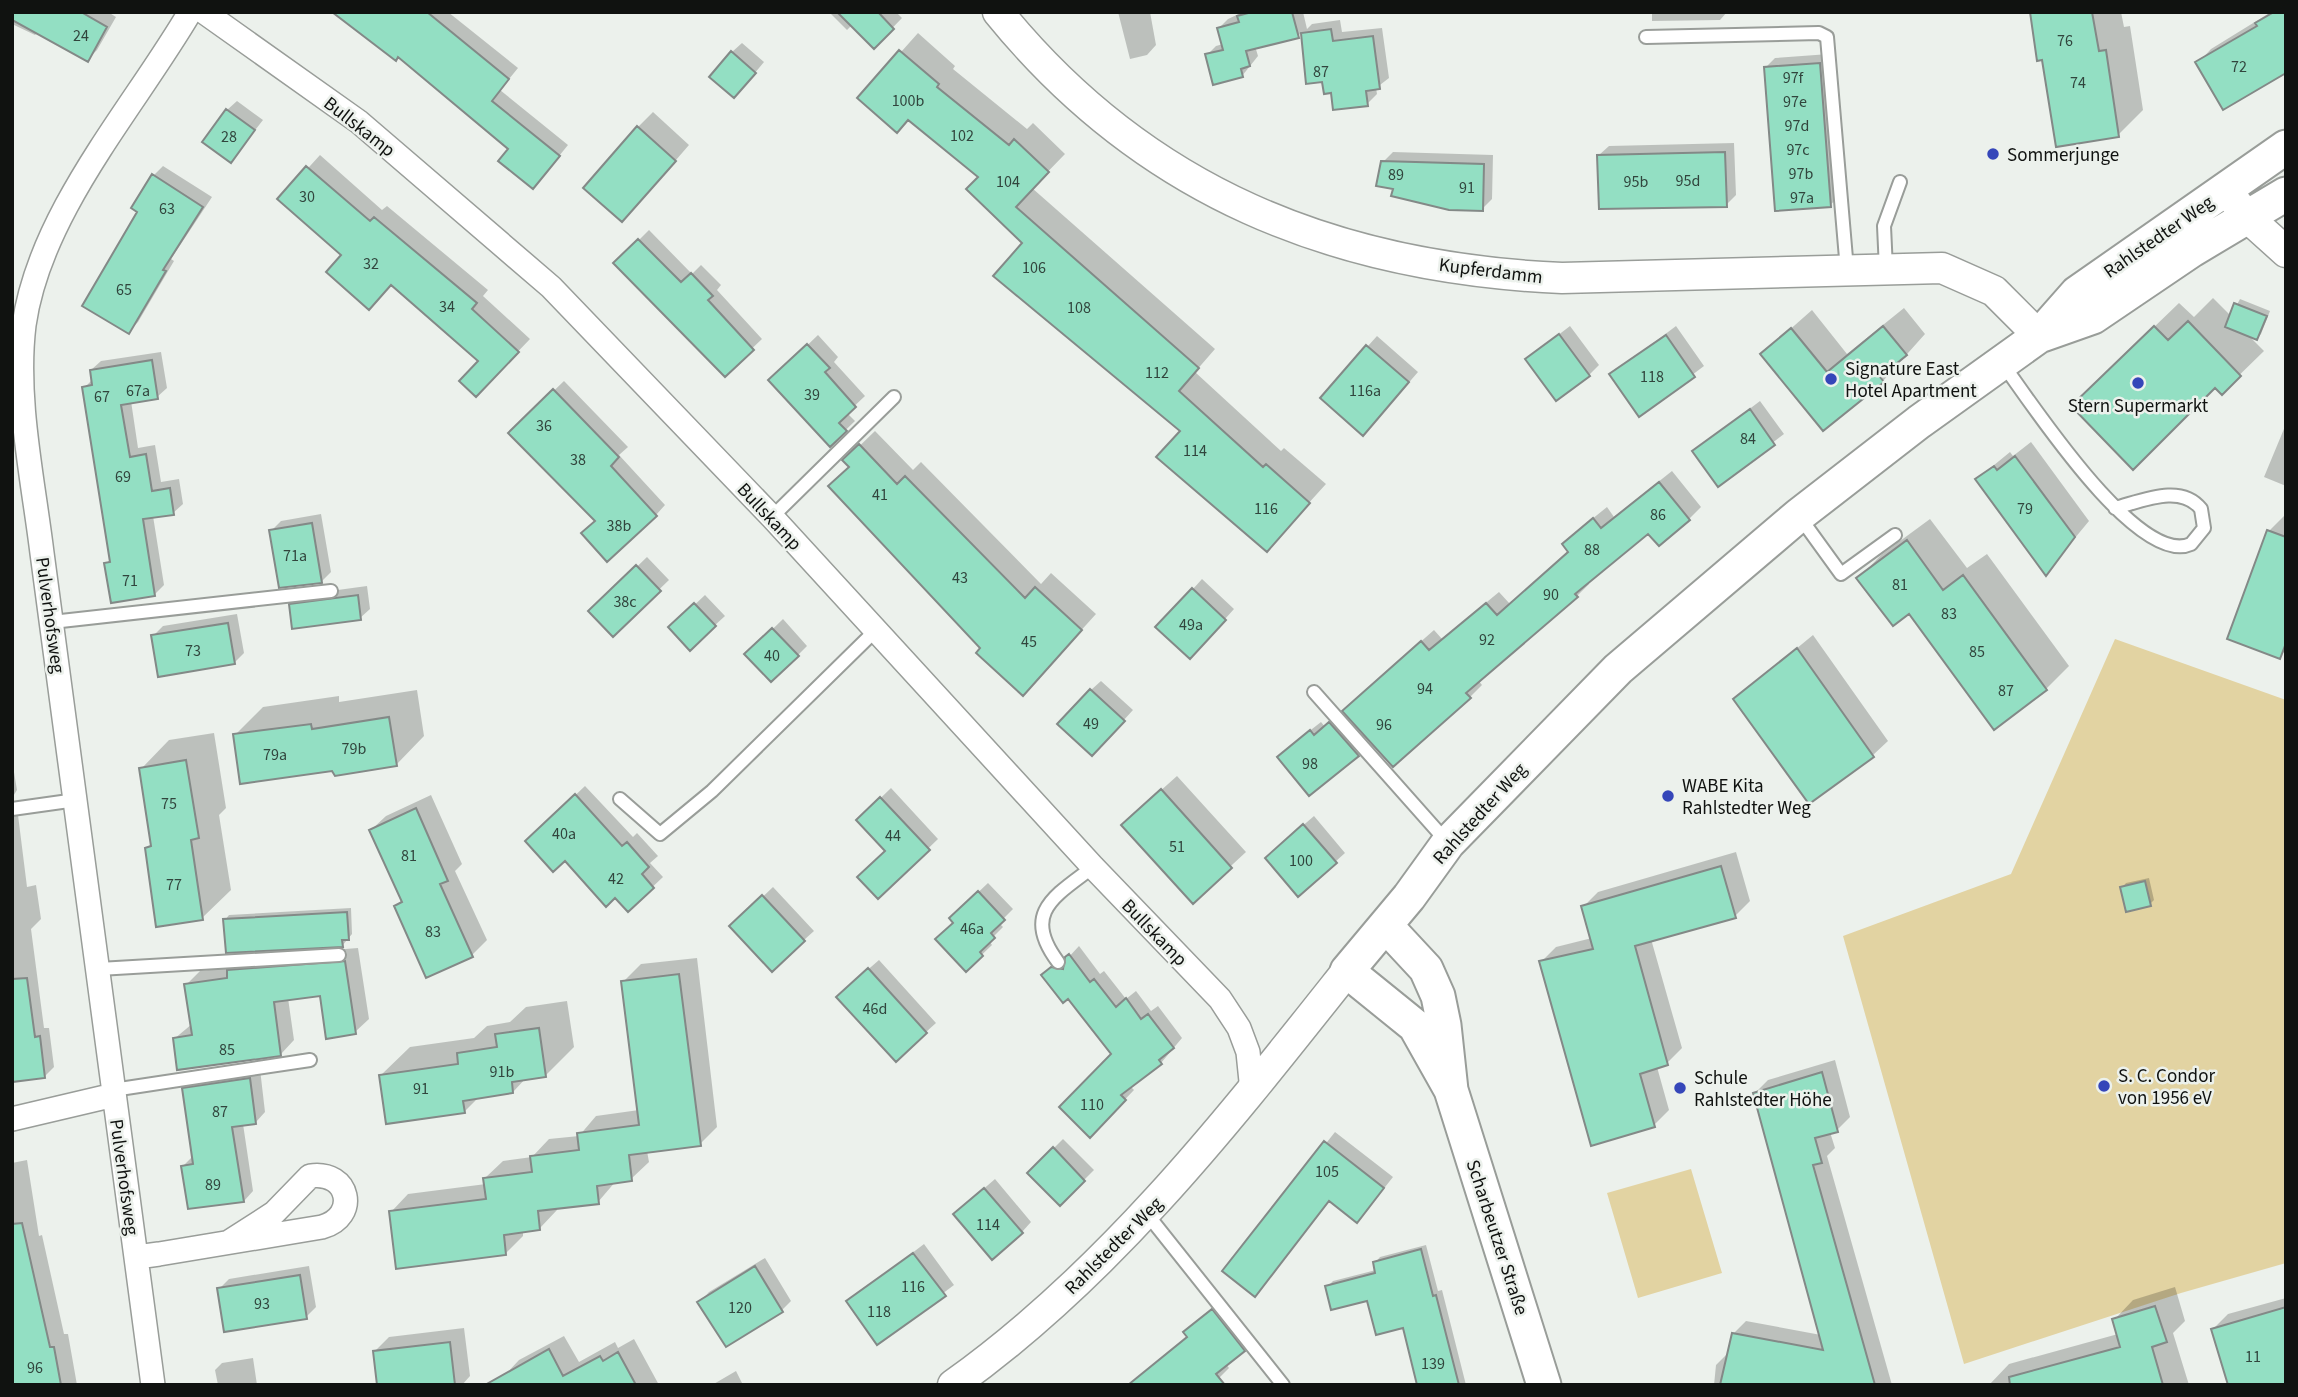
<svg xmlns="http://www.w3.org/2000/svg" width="2298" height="1397" font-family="'Source Sans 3',sans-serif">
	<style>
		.green { fill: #e2d3a2 }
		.shadow { fill: #0003 }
		.building { fill: #93dfc3; stroke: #838987; stroke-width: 2 }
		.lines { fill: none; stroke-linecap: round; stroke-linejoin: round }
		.service-casing { stroke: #999d99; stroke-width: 16 }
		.minor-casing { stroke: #999d99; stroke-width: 26 }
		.tertiary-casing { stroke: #999d99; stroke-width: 33 }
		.secondary-casing { stroke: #999d99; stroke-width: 37 }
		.service { stroke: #fff; stroke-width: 12 }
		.minor { stroke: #fff; stroke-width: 23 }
		.tertiary { stroke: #fff; stroke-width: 30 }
		.secondary { stroke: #fff; stroke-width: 33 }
		.poi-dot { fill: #3546b9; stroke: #ecf1ec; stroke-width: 2.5 }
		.labels { text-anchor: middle; stroke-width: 5; stroke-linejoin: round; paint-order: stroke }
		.number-label { font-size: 16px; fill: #31453d }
		.street-label { font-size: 19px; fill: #101210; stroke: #ecf1ec }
		.poi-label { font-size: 19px; fill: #101210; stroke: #ecf1ec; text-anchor: start }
	</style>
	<rect width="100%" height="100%" fill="#ecf1ec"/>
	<path class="green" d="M2115,639L2286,700V1263L2181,1293L1964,1364L1843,936L2011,874Z
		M1691,1169L1722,1273L1638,1298L1607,1193Z"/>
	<path class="shadow" d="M12,12H108L116,17L97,50L88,59L38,32L35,35L12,24Z
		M372,12H448L518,68L500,90L568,145L542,177Z
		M829,12H896L902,18L874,47L852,25L847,30Z
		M1118,12H1150L1156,45L1147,55L1130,59Z
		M1243,12H1303L1307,29L1312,24L1340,20L1342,32L1382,28L1389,78L1376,88L1377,94L1367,104L1332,91L1324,80L1308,82L1302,32L1298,36L1255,46L1258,56L1242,76L1207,55L1216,46L1223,44L1219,28L1228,19Z
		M1652,12H1727L1720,20L1652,21Z
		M2031,12H2121L2124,27L2130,26L2143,110L2118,135L2044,58Z
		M2271,12H2286L2198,63L2211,49Z
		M918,33L955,66L953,69L1027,129L1033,123L1065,154L1032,188L1215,349L1195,372L1281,451L1284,448L1326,484L1267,549L1182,431L1025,243L981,177L909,118L860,98Z
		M742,43L764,62L744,86L732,52Z
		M1829,54L1840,196L1830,205L1765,68L1775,58Z
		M237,101L263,120L231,161L227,110Z
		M653,112L689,145L637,205L638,127Z
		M1734,143L1736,195L1726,205L1599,155L1609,146Z
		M1393,152L1493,155L1492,199L1482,209L1395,188L1383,162Z
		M320,155L382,210L387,206L488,290L483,296L530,339L488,383L481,360L392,283L343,255L280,199Z
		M163,166L212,197L171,259L174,261L138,322L128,332L154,175Z
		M649,230L692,274L701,265L721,285L717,290L762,339L725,374L616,263Z
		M2213,298L2231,316L2240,299L2270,311L2261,334L2257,338L2248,335L2264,351L2222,392L2215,385L2097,382L2179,303L2194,317Z
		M1904,308L1925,334L1883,381L1823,429L1762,354L1812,310L1847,354Z
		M1570,326L1599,365L1589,375L1527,359Z
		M1676,326L1704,366L1639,415L1611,375Z
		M818,335L838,357L834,362L865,396L847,413L855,421L830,445L771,380Z
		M1377,336L1418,372L1373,424L1322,397Z
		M161,352L167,388L157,397L131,401L138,448L155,445L161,482L179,479L183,504L173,513L153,516L164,585L155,594L106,564L111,559L84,388L93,379L91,370L101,361Z
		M564,381L628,447L619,455L665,505L656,515L597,520L510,433Z
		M1760,401L1784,434L1719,484L1694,451Z
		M2286,424V486L2264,477Z
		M875,431L913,470L921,462L1041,584L1051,573L1096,614L1038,678L983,648L845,460Z
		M2031,442L2089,521L2046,573L1977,479L2010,452L2013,456Z
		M1672,471L1701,507L1689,519L1649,532L1587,581L1589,584L1577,596L1478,680L1482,685L1470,697L1357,698L1434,630L1442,639L1499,592L1510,604L1570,551L1564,544L1576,532L1607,507L1614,517Z
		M321,514L331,572L321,582L271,531L281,521Z
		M2286,514V650L2279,657L2229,638L2269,531Z
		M1930,519L1967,568L1987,554L2069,666L2046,689L1994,727L1909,612L1859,578L1881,555Z
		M647,557L669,580L613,634L591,611Z
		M1202,579L1234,609L1200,647L1193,589Z
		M367,586L370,609L360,618L291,605L301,595Z
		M705,595L725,616L690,648L671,627Z
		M237,614L244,653L234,663L153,636L163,626Z
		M783,619L807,646L798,655L747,654Z
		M1813,635L1888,741L1873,755L1810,802L1735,699Z
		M1101,681L1133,710L1102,744L1091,690Z
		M417,690L424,736L396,765L333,769L235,735L263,707L339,696V702Z
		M1340,714L1368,746L1309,794L1289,747L1321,722L1325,727Z
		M214,733L226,808L219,815L231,890L202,918L147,848L152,843L141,769L169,740Z
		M12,760L17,790L12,798Z
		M1177,776L1246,852L1193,901L1139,810Z
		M585,786L633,837L637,833L658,856L650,863L663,877L628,910L615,896L565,859L527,841Z
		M891,788L938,839L878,897L887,850L858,820Z
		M431,795L462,864L455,871L487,940L472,955L427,976L396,906L403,899L371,830L386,816Z
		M12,800L17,807L27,887L36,885L41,919L31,929L44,1028H49L54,1067L45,1076L12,1081Z
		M1314,816L1345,853L1335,862L1277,848Z
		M1736,852L1750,901L1735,916L1651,939L1682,1048L1667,1063L1657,1067L1669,1110L1654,1125L1541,962L1556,947L1592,938L1583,907L1598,892Z
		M2149,878L2154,900L2150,904L2122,888L2126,883Z
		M988,883L1013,909L999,923L1003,927L989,941L992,945L966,970L951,918Z
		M773,887L814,931L804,940L732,926Z
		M351,908L352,934L342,946L225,920L229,915Z
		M1079,946L1100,974L1104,971L1126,999L1136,991L1151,1011L1158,1006L1182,1038L1161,1063L1130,1086L1134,1090L1090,1136L1113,1055L1069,997L1044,975L1062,959L1066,960Z
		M358,948L369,1019L355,1032L321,994L288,998L294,1040L281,1054L174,1039L192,1024L186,985L200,971L233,967L242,957Z
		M697,958L717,1127L700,1144L647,1151L649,1162L631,1179L616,1181L598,1202L557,1207V1210L540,1228L523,1230V1236L506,1253L391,1212L408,1194L486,1184L485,1178L503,1161L532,1157L549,1139L579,1136L596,1116L639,1110L623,982L641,964Z
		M879,960L936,1023L926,1032L848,987Z
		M567,1001L574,1047L545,1076L526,1078L513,1092L479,1097L464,1112L381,1075L410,1047L474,1038L487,1026L510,1022L526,1007Z
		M1835,1060L1850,1117L1837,1130L1830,1132L1835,1148L1827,1156L1892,1385H1714L1716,1365L1729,1352L1733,1334L1746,1321L1821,1335L1755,1093L1768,1080Z
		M260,1069L265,1112L256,1122L243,1124L253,1191L244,1201L183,1166L193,1156L184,1089L194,1079Z
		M1335,1132L1393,1177L1366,1211L1357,1221L1330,1200L1264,1285L1224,1271Z
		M1063,1139L1094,1170L1060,1204L1029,1173Z
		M27,1160L39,1236L42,1235L64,1334H68L77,1385H12V1163Z
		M995,1179L1031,1222L1022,1232L965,1205Z
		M924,1244L954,1285L878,1342L849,1301Z
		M1426,1245L1438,1291L1442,1290L1466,1385H1419L1404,1326L1368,1298L1327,1287L1333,1281L1376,1270L1375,1263L1380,1257Z
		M765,1258L791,1301L782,1310L700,1302L709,1292Z
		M309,1266L316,1307L306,1317L219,1289L229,1279Z
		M2175,1287L2185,1321L2173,1333L2189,1385H1989L2009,1364L2118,1334L2114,1320L2133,1300Z
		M2286,1298V1382L2213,1329L2228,1314Z
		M1222,1301L1253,1340L1226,1364L1229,1368L1219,1378L1210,1385H1128L1189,1336L1185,1332Z
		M464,1328L470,1376L462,1385H379L374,1352L389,1337Z
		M564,1336L579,1362L615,1342L618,1348L634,1339L659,1385H510L505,1375L519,1360Z
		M253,1358L257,1385H218L215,1370L222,1363Z
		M736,1371L743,1385H712Z"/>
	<path class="building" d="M12,12H81L107,27L88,62L12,20Z
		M332,12H427L509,79L492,101L560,156L533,189L498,161L508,149L398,57L396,61Z
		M837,12H878L894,29L874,49Z
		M1252,12H1292L1299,38L1246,51L1250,66L1241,69L1243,77L1213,85L1205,54L1223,50L1217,28L1239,22L1237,16Z
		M2030,12H2092L2099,51L2106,50L2119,137L2056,147L2042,60L2037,61Z
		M2274,12H2286V73L2223,110L2195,62L2257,26L2255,23Z
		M1331,29L1333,41L1373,36L1380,89L1366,91L1368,106L1333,110L1331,93L1324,94L1322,82L1306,84L1301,33Z
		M899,50L939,84L937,87L1009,145L1014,139L1049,172L1016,207L1199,368L1179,391L1263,467L1266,464L1310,503L1267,552L1156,457L1180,431L993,276L1022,243L966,189L978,177L908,120L897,133L857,98Z
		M731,51L756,73L734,98L709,77Z
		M1820,63L1831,207L1775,211L1764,67Z
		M226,109L255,130L231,163L202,142Z
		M637,126L676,161L622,222L583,188Z
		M1725,152L1727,207L1599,209L1597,155Z
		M1381,161L1484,164L1483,211L1449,210L1391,196L1393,189L1376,186Z
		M306,166L370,221L374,217L477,303L472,309L519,352L476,397L459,381L478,361L391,285L369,310L326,272L341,255L277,199Z
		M152,174L203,207L163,270L166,271L129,334L82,306L137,212L131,208Z
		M638,239L681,282L691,273L713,296L708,300L754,350L725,377L613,263Z
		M2234,303L2267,316L2257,340L2225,327Z
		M2188,321L2241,376L2222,395L2215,388L2133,470L2071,406L2154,326L2168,340Z
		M1883,326L1907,355L1880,377L1884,382L1823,431L1760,354L1791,328L1827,372Z
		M1559,334L1590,376L1556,401L1525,359Z
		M1666,335L1695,377L1639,417L1609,374Z
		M807,344L830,368L825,372L856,407L839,423L847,431L830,447L768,380Z
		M1366,345L1409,382L1363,436L1320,398Z
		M152,360L158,399L121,405L130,457L146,454L152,491L170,488L174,515L143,519L155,596L111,603L104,563L110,562L82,387L92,385L90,370Z
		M553,389L619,457L611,466L657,516L607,562L581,533L595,521L508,433Z
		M1750,409L1775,445L1718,487L1692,451Z
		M859,444L897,484L905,476L1025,598L1035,587L1082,630L1023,696L976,653L980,648L828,486L849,467L842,460Z
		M2015,456L2075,537L2046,576L1975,479L1994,466L1997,470Z
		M1659,482L1690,520L1659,546L1648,534L1575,594L1578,597L1466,693L1471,698L1393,767L1342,711L1421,641L1429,650L1486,603L1497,615L1568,552L1562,544L1593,518L1601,528Z
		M312,523L322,583L279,588L269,530Z
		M2267,530L2286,537V643L2280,659L2227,639Z
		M1907,540L1943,590L1963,575L2047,690L1994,730L1909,614L1893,626L1856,578Z
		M636,565L661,591L613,637L588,611Z
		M1192,588L1226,620L1190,659L1155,627Z
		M358,595L361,620L292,629L289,604Z
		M694,603L716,626L690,651L668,627Z
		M228,623L235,664L158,677L151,635Z
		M772,628L799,656L771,682L744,654Z
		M1797,648L1874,757L1809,804L1733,699Z
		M1090,689L1125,721L1092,756L1057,724Z
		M389,717L397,766L335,776L332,771L240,784L233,734L311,724L312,729Z
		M1329,722L1359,756L1309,796L1277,757L1310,730L1314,735Z
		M186,760L199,838L191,840L203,920L156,927L145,848L151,846L139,768Z
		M1161,789L1232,868L1193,904L1121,825Z
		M575,794L622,846L627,842L649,867L642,874L654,888L628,912L615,898L606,907L565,861L553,872L525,841Z
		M880,797L930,850L878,899L857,877L885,851L856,820Z
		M416,808L448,881L440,884L473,957L426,978L394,906L402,902L369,830Z
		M1303,824L1337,863L1298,897L1265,858Z
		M1721,866L1736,918L1635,946L1668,1065L1640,1074L1655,1127L1591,1146L1539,961L1593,949L1581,906Z
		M2145,881L2151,906L2126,912L2120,887Z
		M978,891L1005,920L991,933L995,938L980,952L983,956L966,972L935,939L953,923L949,918Z
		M762,895L805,941L772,972L729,926Z
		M347,912L349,940H342L343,947L226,953L223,919Z
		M1069,954L1090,982L1094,979L1116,1007L1126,998L1141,1019L1148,1014L1174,1048L1159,1060L1162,1064L1121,1095L1126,1100L1090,1138L1059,1107L1111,1054L1068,999L1063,1003L1041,975L1051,967L1063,969L1065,957Z
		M345,961L356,1034L326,1039L320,996L274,1002L281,1056L177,1070L173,1038L192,1035L184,984L227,978V970Z
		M868,968L927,1033L896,1062L836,997Z
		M679,974L701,1146L629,1155L632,1181L597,1186L599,1204L538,1211L540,1230L504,1235L506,1255L396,1269L389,1211L486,1199L483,1178L532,1172L530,1156L579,1150L577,1133L639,1125L621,981Z
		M27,978L35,1037L40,1036L45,1078L12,1082V979Z
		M539,1028L546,1077L512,1082L513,1093L463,1101L465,1113L386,1124L379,1075L458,1064L457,1053L497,1047L495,1034Z
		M1822,1072L1838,1132L1815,1138L1822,1163L1813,1165L1875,1385H1720L1732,1333L1823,1350L1753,1093Z
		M250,1078L256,1124L232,1127L244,1202L188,1209L181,1166L193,1164L182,1088Z
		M1324,1141L1384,1188L1357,1223L1329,1201L1255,1297L1222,1271Z
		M1053,1147L1085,1181L1060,1206L1027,1173Z
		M984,1188L1023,1233L992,1260L953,1214Z
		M22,1223L50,1347H54L61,1385H12V1224Z
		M1421,1249L1433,1296L1436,1295L1459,1385H1417L1403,1328L1376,1335L1367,1301L1331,1310L1325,1286L1375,1273L1373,1262Z
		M913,1253L946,1296L877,1345L846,1301Z
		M755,1266L783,1312L726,1347L697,1302Z
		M300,1275L307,1319L224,1332L217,1288Z
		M2155,1306L2167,1342L2152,1347L2163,1385H2010L2009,1377L2120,1347L2112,1319Z
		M2286,1307V1385H2228L2211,1329Z
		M1212,1309L1245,1351L1216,1374L1225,1385H1128L1187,1337L1183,1332Z
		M450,1342L455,1385H377L373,1351Z
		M549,1349L563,1376L600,1356L603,1361L618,1352L636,1385H485Z"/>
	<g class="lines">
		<g class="service-casing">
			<path id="service" d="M1646,37L1819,33L1827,37L1847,270
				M1886,269L1884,226L1900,182
				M2002,363C2030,401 2138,568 2191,544L2204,528L2201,509C2181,483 2142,501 2115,508
				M1799,516L1841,574L1895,535
				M772,517L894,397
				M52,622L331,591
				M1314,692L1448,843
				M620,799L660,834L712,791L877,629
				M12,809L76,800
				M1058,962C1021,913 1055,896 1093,867
				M99,969L339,955
				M113,1090L310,1060
				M1147,1214L1283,1385"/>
		</g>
		<g class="minor-casing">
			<path id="minor" d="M204,12L359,122L551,287L772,517L1093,867L1220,999L1239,1028L1248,1052L1252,1091
				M12,1119L114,1095
				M137,1257L159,1254L322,1227C359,1217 350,1170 310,1176L274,1213L229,1242
				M153,1385L42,553C33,479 15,399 24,325C40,212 133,109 190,12"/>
		</g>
		<g class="tertiary-casing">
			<path id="tertiary" d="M998,12C1144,192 1334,268 1562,278L1942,268L1994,291L2039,336
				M2226,189L2246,216L2286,252
				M953,1385C1110,1273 1228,1121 1347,971"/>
		</g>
		<g class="secondary-casing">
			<path id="secondary" d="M2042,335L2093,317L2192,250L2286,194
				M1386,926L1426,969L1438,996L1444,1025L1451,1090L1544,1385
				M1451,1090L1415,1026L1347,971L1409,897L1448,843L1618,669L1799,515L1919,422L2039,336L2077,293L2286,147"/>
		</g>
		<use href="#service" class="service"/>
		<use href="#minor" class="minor"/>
		<use href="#tertiary" class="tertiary"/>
		<use href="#secondary" class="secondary"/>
	</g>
	<g class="poi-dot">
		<circle cx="1993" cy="154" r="7"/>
		<circle cx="1831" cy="379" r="7"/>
		<circle cx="2138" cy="383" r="7"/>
		<circle cx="1668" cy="796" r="7"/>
		<circle cx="2104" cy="1086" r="7"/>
		<circle cx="1680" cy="1088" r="7"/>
	</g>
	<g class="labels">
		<g class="number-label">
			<text x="81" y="41">24</text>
			<text x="2065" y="46">76</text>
			<text x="2239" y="72">72</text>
			<text x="1321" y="77">87</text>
			<text x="1793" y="83">97f</text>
			<text x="2078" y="88">74</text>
			<text x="908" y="106">100b</text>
			<text x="1795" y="107">97e</text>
			<text x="1797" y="131">97d</text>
			<text x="962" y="141">102</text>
			<text x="229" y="142">28</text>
			<text x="1798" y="155">97c</text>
			<text x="1801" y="179">97b</text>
			<text x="1396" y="180">89</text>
			<text x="1688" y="186">95d</text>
			<text x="1008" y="187">104</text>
			<text x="1636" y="187">95b</text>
			<text x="1467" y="193">91</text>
			<text x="307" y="202">30</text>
			<text x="1802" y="203">97a</text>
			<text x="167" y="214">63</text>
			<text x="371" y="269">32</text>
			<text x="1034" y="273">106</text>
			<text x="124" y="295">65</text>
			<text x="447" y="312">34</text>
			<text x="1079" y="313">108</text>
			<text x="1157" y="378">112</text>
			<text x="1652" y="382">118</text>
			<text x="138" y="396">67a</text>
			<text x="1365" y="396">116a</text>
			<text x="812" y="400">39</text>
			<text x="102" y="402">67</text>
			<text x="544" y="431">36</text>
			<text x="1748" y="444">84</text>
			<text x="1195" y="456">114</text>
			<text x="578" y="465">38</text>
			<text x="123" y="482">69</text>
			<text x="880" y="500">41</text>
			<text x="1266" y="514">116</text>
			<text x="2025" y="514">79</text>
			<text x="1658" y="520">86</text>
			<text x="619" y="531">38b</text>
			<text x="1592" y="555">88</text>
			<text x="295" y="561">71a</text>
			<text x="960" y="583">43</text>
			<text x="130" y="586">71</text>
			<text x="1900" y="590">81</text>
			<text x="1551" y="600">90</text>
			<text x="625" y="607">38c</text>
			<text x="1949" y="619">83</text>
			<text x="1191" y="630">49a</text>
			<text x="1487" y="645">92</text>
			<text x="1029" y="647">45</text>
			<text x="193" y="656">73</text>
			<text x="1977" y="657">85</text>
			<text x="772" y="661">40</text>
			<text x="1425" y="694">94</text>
			<text x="2006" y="696">87</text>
			<text x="1091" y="729">49</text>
			<text x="1384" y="730">96</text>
			<text x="354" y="754">79b</text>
			<text x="275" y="760">79a</text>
			<text x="1310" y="769">98</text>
			<text x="169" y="809">75</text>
			<text x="564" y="839">40a</text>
			<text x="893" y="841">44</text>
			<text x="1177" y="852">51</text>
			<text x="409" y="861">81</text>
			<text x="1301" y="866">100</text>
			<text x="616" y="884">42</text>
			<text x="174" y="890">77</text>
			<text x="972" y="934">46a</text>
			<text x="433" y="937">83</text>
			<text x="875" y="1014">46d</text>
			<text x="227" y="1055">85</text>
			<text x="502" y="1077">91b</text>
			<text x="421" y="1094">91</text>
			<text x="1092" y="1110">110</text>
			<text x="220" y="1117">87</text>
			<text x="1327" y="1177">105</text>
			<text x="213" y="1190">89</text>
			<text x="988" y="1230">114</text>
			<text x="913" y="1292">116</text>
			<text x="262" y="1309">93</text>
			<text x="740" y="1313">120</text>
			<text x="879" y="1317">118</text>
			<text x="2253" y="1362">11</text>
			<text x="1433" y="1369">139</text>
			<text x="35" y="1373">96</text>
		</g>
		<g class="street-label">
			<text transform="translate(360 126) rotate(38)" y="7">Bullskamp</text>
			<text transform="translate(2158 236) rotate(-35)" y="7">Rahlstedter Weg</text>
			<text transform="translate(1491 270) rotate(7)" y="7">Kupferdamm</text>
			<text transform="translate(770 516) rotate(47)" y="7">Bullskamp</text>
			<text transform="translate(51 615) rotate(82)" y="7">Pulverhofsweg</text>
			<text transform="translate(1479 813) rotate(-48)" y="7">Rahlstedter Weg</text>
			<text transform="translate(1155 932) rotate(46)" y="7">Bullskamp</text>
			<text transform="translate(125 1177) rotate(82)" y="7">Pulverhofsweg</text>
			<text transform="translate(1498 1237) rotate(72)" y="7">Scharbeutzer Straße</text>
			<text transform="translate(1113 1245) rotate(-45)" y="7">Rahlstedter Weg</text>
		</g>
		<g class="poi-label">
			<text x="2007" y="161">Sommerjunge</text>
			<text x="1845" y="375">Signature East<tspan x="1845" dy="22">Hotel Apartment</tspan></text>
			<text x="2138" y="412" text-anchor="middle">Stern Supermarkt</text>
			<text x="1682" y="792">WABE Kita<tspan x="1682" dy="22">Rahlstedter Weg</tspan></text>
			<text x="2118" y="1082">S. C. Condor<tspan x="2118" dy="22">von 1956 eV</tspan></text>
			<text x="1694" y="1084">Schule<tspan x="1694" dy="22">Rahlstedter Höhe</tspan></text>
		</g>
	</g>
	<rect width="2298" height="1397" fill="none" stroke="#101210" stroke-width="28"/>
</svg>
